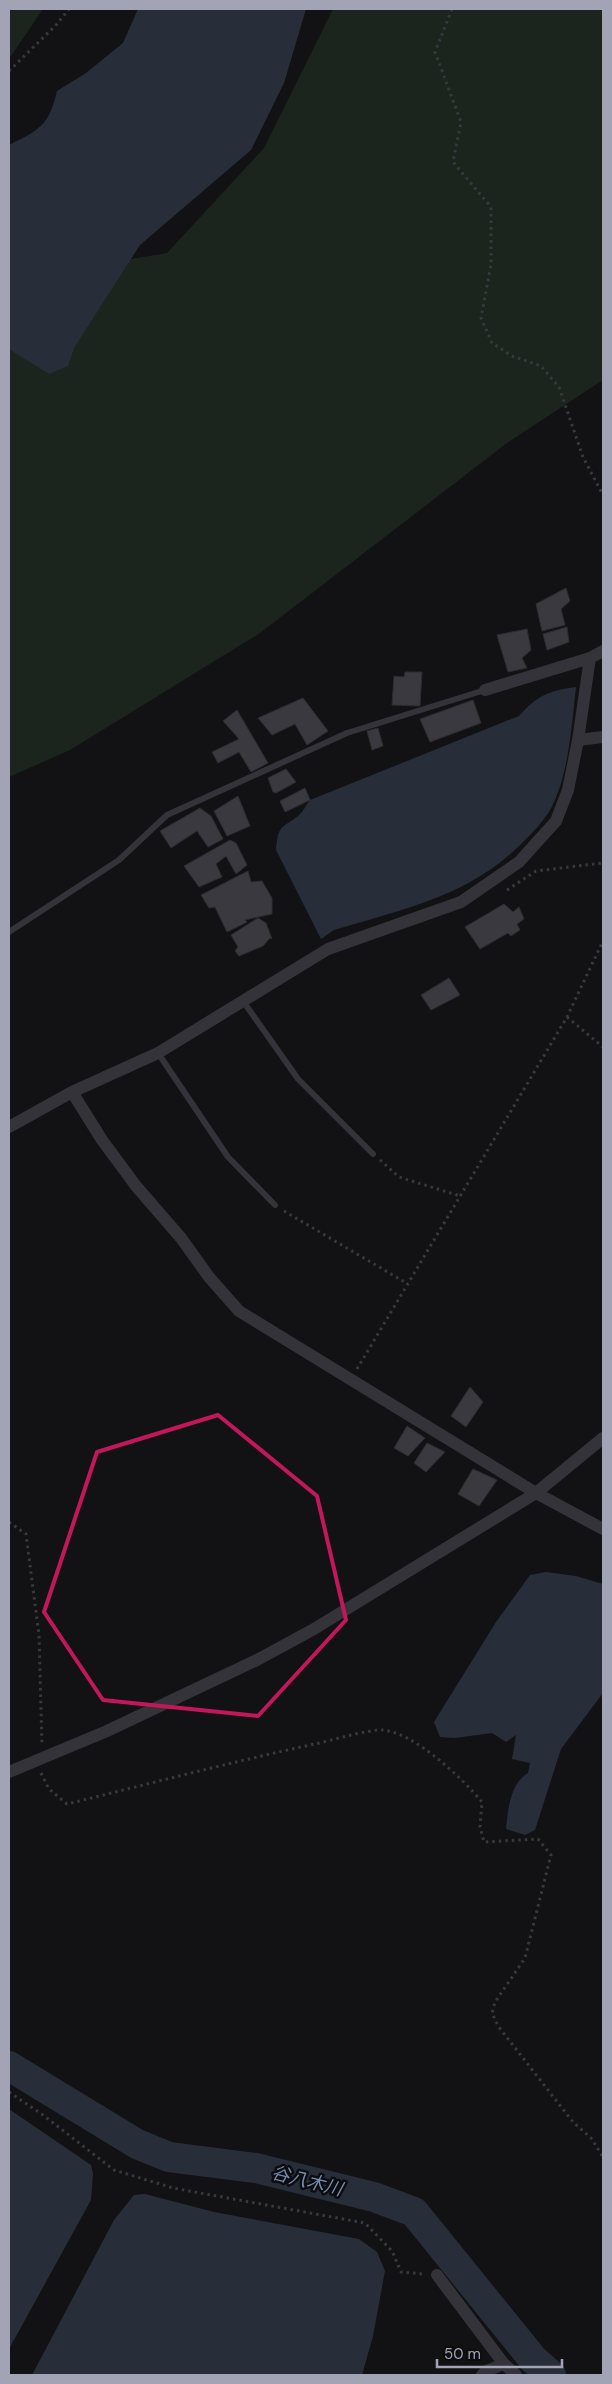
<svg xmlns="http://www.w3.org/2000/svg" width="612" height="2384" font-family="'DM Sans','Noto Sans JP',sans-serif">
	<style>
		.green { fill: #1c241e }
		.water { fill: #272e39 }
		.lines { fill: none; stroke-linecap: round; stroke-linejoin: round }
		.river { stroke: #272e39; stroke-width: 30 }
		.building { fill: #39393f; stroke: #2d2c30 }
		.path { stroke: #383940; stroke-width: 3; stroke-dasharray: 2.5 4; stroke-linecap: butt }
		.lane { stroke: #333339; stroke-width: 6 }
		.street { stroke: #333339; stroke-width: 12 }
		.marked { fill: none; stroke: #c2185b; stroke-width: 4; stroke-linejoin: round }
		.labels { text-anchor: middle; stroke-width: 5; stroke-linejoin: round; paint-order: stroke }
		.water-label { font-size: 18px; font-style: italic; fill: #748cb5; stroke: #0d0d0f }
	</style>
	<rect width="100%" height="100%" fill="#121214"/>
	<path class="green" d="M9,9H43L9,59Z
		M333,9H603V380L507,443L260,633L70,750L9,777V259L54,272L167,253L264,148Z"/>
	<path class="water" d="M138,9H306L284,83L251,150L140,245L74,348L68,366L49,374L9,349V145C39,130 49,126 57,91L86,73L123,43Z
		M576,687C572,722 569,770 554,802C548,816 537,828 527,838C472,896 407,908 334,930L321,939L276,850C278,825 281,829 298,816C303,812 306,805 310,800L519,716C538,695 548,691 576,687Z
		M546,1572L576,1576L603,1584V1693L561,1749L535,1830L525,1835L506,1829C508,1809 510,1784 528,1773L530,1763L512,1759L516,1735L506,1742L492,1733L455,1738L440,1737L434,1722L496,1622L530,1575Z
		M9,2109L91,2165L93,2174L91,2200L9,2349Z
		M145,2194L214,2212L359,2239L377,2252L385,2271L373,2336L362,2375H32L114,2220L134,2195Z"/>
	<g class="lines">
		<path class="river" d="M9,2066L137,2144L169,2157L256,2168L374,2197L414,2212L533,2359L551,2375"/>
	</g>
	<path class="building" d="M566,588L570,601L561,609L565,625L542,631L536,604Z
		M567,627L569,642L547,650L543,634Z
		M527,629L531,650L522,658L527,668L508,672L497,635Z
		M405,672H422L420,706L392,705L394,676L404,677Z
		M303,698L328,731L307,745L295,724L272,735L258,718Z
		M473,700L481,723L430,742L420,719Z
		M237,710L268,763L251,772L239,752L218,763L212,752L239,739L223,721Z
		M378,728L383,746L372,750L367,731Z
		M286,769L296,782L276,793L273,792L268,778Z
		M305,788L310,800L285,812L280,801Z
		M238,796L250,826L227,836L214,811Z
		M200,808L211,816L223,839L208,847L197,831L171,848L160,831Z
		M230,840L236,843L247,865L236,874L226,856L216,864L222,877L199,887L184,866Z
		M248,871L251,882L262,881L272,898V914L245,920L247,922L227,932L215,907L209,908L201,895Z
		M504,904L513,912L519,907L524,919L517,924L520,930L511,936L508,933L480,949L465,927Z
		M258,918L266,923L272,939L270,938L263,946L239,956L235,951L238,947L231,935Z
		M449,978L460,995L431,1010L421,995Z
		M470,1387L483,1402L466,1427L451,1416Z
		M407,1426L425,1438L408,1456L394,1448Z
		M427,1443L445,1452L426,1472L414,1463Z
		M473,1469L497,1480L479,1506L458,1494Z"/>
	<g class="lines">
		<path class="path" d="M452,9L435,52L461,122L453,162L491,207V264L481,318L492,343L512,356L541,366L559,387L583,457L603,495
			M9,71L57,24L69,9
			M507,890L536,871L603,863
			M567,1017L603,1047
			M380,1160L399,1177L460,1196
			M284,1211L408,1284
			M357,1369L567,1017L603,941
			M9,1522L26,1534L39,1635L42,1745
			M41,1773L49,1789L67,1804C149,1784 231,1762 315,1744C329,1741 370,1729 382,1730C414,1732 462,1778 482,1802L480,1827L484,1842L538,1839L551,1855L525,1958L495,2002L492,2013L498,2026L573,2122L591,2138L603,2157
			M9,2092L43,2115L114,2170L173,2188L365,2223L392,2251L401,2272L423,2274"/>
		<path class="lane" d="M9,932L119,860L167,815L347,733L485,690
			M243,1001L298,1079L373,1154
			M158,1053L228,1157L275,1205"/>
		<path class="street" d="M485,690L590,658
			M578,740L603,737
			M72,1092L102,1140L136,1186L181,1238L209,1277L239,1311L536,1493L603,1529
			M9,1127L72,1092L158,1053L328,949L461,902L519,862L556,821L568,790L578,740L590,658L603,651
			M9,1772L107,1731L257,1660L314,1629L536,1493L603,1438
			M437,2275L504,2364L516,2375
			M482,2375L486,2371L504,2364"/>
	</g>
	<path class="marked" d="M218,1415L317,1496L346,1620L258,1716L103,1700L44,1612L97,1452Z"/>
	<g class="labels">
		<g class="water-label">
			<text transform="translate(307 2181) rotate(14)" y="6">谷八木川</text>
		</g>
	</g>
	<rect width="612" height="2384" fill="none" stroke="#a2a4b6" stroke-width="20"/>
	<path d="M437 2359v8h125v-8" fill="none" stroke="#a2a4b6" stroke-width="2.5"/>
	<text x="444" y="2359" font-size="15" fill="#a2a4b6" stroke="#0d0d0f" stroke-width="4" paint-order="stroke">50 m</text>
</svg>
